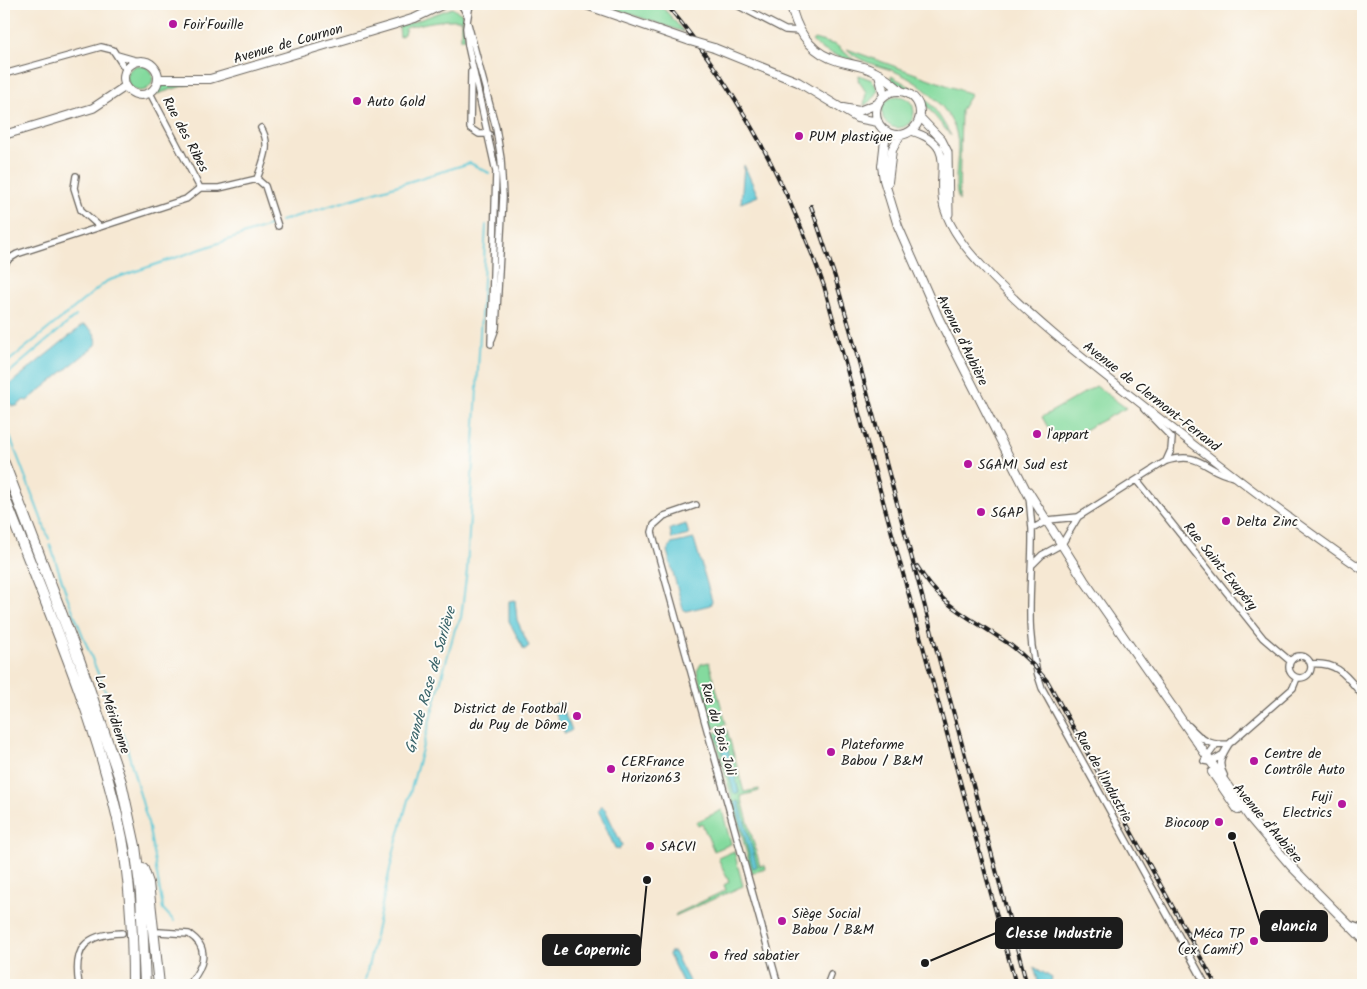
<svg xmlns="http://www.w3.org/2000/svg" width="1367" height="989" font-family="Kalam,sans-serif">
	<style>
		.green { fill: #84da9e; stroke: #507b5d }
		.water { fill: #5ec9d7; stroke: #3d727a }
		.lines { fill: none; stroke-linecap: round; stroke-linejoin: round }
		.stream { stroke: #5ec9d7; stroke-width: 2 }
		.minor-casing { stroke: #68635c; stroke-width: 8 }
		.tertiary-casing { stroke: #68635c; stroke-width: 9 }
		.secondary-casing { stroke: #68635c; stroke-width: 10 }
		.motorway-casing { stroke: #68635c; stroke-width: 12 }
		.minor { stroke: #fff; stroke-width: 5.5 }
		.tertiary { stroke: #fff; stroke-width: 7 }
		.secondary { stroke: #fff; stroke-width: 8 }
		.motorway { stroke: #fff; stroke-width: 10 }
		.rail-casing { stroke: #1c1c1c; stroke-width: 4 }
		.rail { stroke: #fdfcf7; stroke-width: 2; stroke-dasharray: 5.5; stroke-linecap: butt }
		.secondary-bridge-casing { stroke: #68635c; stroke-width: 10; stroke-linecap: butt }
		.secondary-bridge { stroke: #fff; stroke-width: 8 }
		.poi-dot { fill: #b5179e; stroke: #fdfcf7; stroke-width: 2 }
		.labels { text-anchor: middle; stroke-width: 4; stroke-linejoin: round; paint-order: stroke }
		.poi-label { font-size: 14px; fill: #1c1c1c; stroke: #fdfcf7; text-anchor: start }
		.street-label { font-size: 14px; fill: #1c1c1c; stroke: #fdfcf7 }
		.water-label { font-size: 15px; font-style: italic; fill: #366167; stroke: #fdfcf7 }
		.leader { fill: none; stroke: #1c1c1c; stroke-width: 2 }
		.callout-dot { fill: #1c1c1c; stroke: #fdfcf7; stroke-width: 2 }
		.callout { fill: #1c1c1c; stroke: #1c1c1c; stroke-width: 2 }
		.callout-label { font-size: 15px; text-anchor: middle; font-weight: bold; fill: #fff }
	</style>
	<rect width="100%" height="100%" fill="#fdfcf7"/>
	<filter id="ink" filterUnits="userSpaceOnUse"><feTurbulence type="fractalNoise" baseFrequency=".02" numOctaves="2"/><feDisplacementMap in="SourceGraphic" scale="10" xChannelSelector="R" yChannelSelector="G"/><feConvolveMatrix kernelMatrix="1 2 1 2 8 2 1 2 1" color-interpolation-filters="sRGB"/></filter>
	<filter id="wash" filterUnits="userSpaceOnUse"><feTurbulence type="fractalNoise" baseFrequency=".0096" numOctaves="4" result="noise"/><feDisplacementMap in="SourceGraphic" scale="20" xChannelSelector="R" yChannelSelector="G"/><feGaussianBlur stdDeviation="1.12" result="paint"/><feColorMatrix in="noise" values="0 0 0 0 0 0 0 0 0 0 0 0 0 0 0 0 0 1.4 0 .05"/><feComposite in="paint" operator="in"/></filter>
	<g filter="url(#wash)">
		<rect width="100%" height="100%" fill="#f6e8d3"/>
		<path class="green" d="M600,4H660L684,32Z
			M452,8L462,14L465,38L464,39H461V20C442,19 424,23 406,28L404,34L400,37L399,27Z
			M814,39L836,45L855,61C839,56 824,54 812,41Z
			M847,49L971,94L961,110L959,201C951,180 962,154 956,132C947,104 918,80 891,70C876,65 857,61 847,49Z
			M127 78a13 13 0 1 1 26 0a13 13 0 1 1-26 0Z
			M859,75L872,80L878,89L875,97L864,106L866,92L858,80Z
			M891,76C922,92 935,105 951,136L924,103L891,79Z
			M192,82V83L157,94L158,88L165,84Z
			M882 112a16 16 0 1 1 32 0a16 16 0 1 1-32 0Z
			M1096,386L1126,408L1061,442L1059,439L1056,441L1042,417Z
			M709,662L726,724L713,728L697,671L701,664Z
			M727,730L744,792L759,789V791L741,796L760,866L764,865L765,869L752,873L714,733Z
			M722,810L731,844L714,851L702,824L698,826L696,822Z
			M734,851L743,886L675,916L676,914L726,890L724,885L729,882L718,858Z"/>
		<path class="water" d="M744,165L758,196L741,203Z
			M83,325C91,327 99,337 96,345L27,401L24,400L17,406H12L4,395L5,388Z
			M686,524L689,535L672,539L670,529Z
			M694,539L712,601L710,605L686,611L683,609L667,551L671,544Z
			M515,600L517,620L529,646L524,650L509,621V601Z
			M559,702L572,730L565,734L552,706Z
			M724,734L739,792L734,794L718,736Z
			M739,801L757,866L753,868L735,802Z
			M601,806L605,809L622,845L619,850L615,848L598,811Z
			M670,952H674L691,985H684L669,955Z
			M1034,967L1052,978L1050,985H1039Z"/>
		<g class="lines">
			<path class="stream" d="M281,221L470,163L489,173
				M4,365L107,281L272,225
				M4,377L76,316
				M4,413V421L49,539
				M50,544L67,596L125,741L148,823L163,909L174,921
				M364,985L394,851L455,629L461,618L467,570L486,225"/>
		</g>
	</g>
	<g filter="url(#ink)">
		<g class="lines">
			<g class="minor-casing">
				<path id="minor" d="M461,4L467,15
					M470,4L466,28L468,46L496,172L491,344
					M735,4L785,30L800,31
					M468,24L496,128L501,159L503,197L496,328L492,339
					M117,55L138,61
					M471,72L470,128L479,134H489
					M4,74L101,47L113,50L126,70
					M150,93L200,188
					M76,176L74,188L81,210L100,227
					M257,179C263,161 272,145 261,128
					M257,179L265,186L278,226
					M4,265L9,259L17,254L186,199L200,188H219L257,179
					M1144,409L1172,438L1171,450L1166,461
					M1138,481L1263,638L1290,661
					M1029,496L1032,529
					M696,505L664,516L654,525L652,532L778,985
					M1033,564L1042,555L1062,544L1078,517
					M1289 667a11 11 0 1 1 22 0a11 11 0 1 1-22 0Z
					M1311,664C1339,662 1346,676 1363,696
					M1189,726C1202,740 1209,746 1229,744
					M1215,746L1204,761L1210,762L1222,755
					M1224,775C1217,763 1222,755 1229,744L1293,688L1297,678
					M1349,924L1363,929
					M159,932L189,934C212,949 202,968 189,985
					M79,985C73,949 84,934 122,933
					M824,985L828,983L831,975
					M1206,985L1042,688C1022,633 1033,585 1032,529L1048,520L1078,517L1166,461C1203,450 1203,472 1235,477"/>
			</g>
			<g class="tertiary-casing">
				<path id="tertiary" d="M920,117L942,140L948,152L949,214
					M911,131C960,146 934,172 944,208C951,231 967,250 983,267C1030,318 1085,360 1140,403C1213,460 1286,517 1363,570"/>
			</g>
			<g class="secondary-casing">
				<path id="secondary" d="M583,4L690,41
					M791,4C795,27 808,49 830,58C843,64 858,64 871,70C883,75 890,82 900,90
					M714,48L798,82L857,118L878,122
					M124 78a17 17 0 1 1 34 0a17 17 0 1 1-34 0Z
					M879,74L884,95
					M158,79H210L396,24L415,18L444,4
					M876 113a22 22 0 1 1 44 0a22 22 0 1 1-44 0Z
					M843,108L859,111L877,104
					M886,131L882,166L884,180L898,226L939,319L1029,496
					M4,135L93,108L126,86
					M888,182L892,150L900,135
					M1028,491L1084,580L1250,818L1291,866L1363,939
					M1212,772L1238,810"/>
			</g>
			<g class="motorway-casing">
				<path id="motorway" d="M4,463L80,662L121,782L135,846L141,894L145,985
					M4,496C47,608 98,720 122,838C131,887 133,936 133,985
					M143,869L148,883L159,985"/>
			</g>
			<use href="#minor" class="minor"/>
			<use href="#tertiary" class="tertiary"/>
			<use href="#secondary" class="secondary"/>
			<use href="#motorway" class="motorway"/>
			<g class="rail-casing">
				<path id="rail" d="M666,4C737,88 787,183 824,286L1016,985
					M811,206L835,277L850,329L1027,985
					M917,566C941,606 963,613 1000,638C1018,649 1034,665 1048,682L1216,985"/>
			</g>
			<use href="#rail" class="rail"/>
			<g class="secondary-bridge-casing">
				<path id="secondary-bridge" d="M690,41L714,48"/>
			</g>
			<use href="#secondary-bridge" class="secondary-bridge"/>
		</g>
	</g>
	<g class="poi-dot">
		<circle cx="173" cy="24" r="5"/>
		<circle cx="357" cy="101" r="5"/>
		<circle cx="799" cy="136" r="5"/>
		<circle cx="1037" cy="434" r="5"/>
		<circle cx="968" cy="464" r="5"/>
		<circle cx="981" cy="512" r="5"/>
		<circle cx="1226" cy="521" r="5"/>
		<circle cx="577" cy="716" r="5"/>
		<circle cx="831" cy="752" r="5"/>
		<circle cx="1254" cy="761" r="5"/>
		<circle cx="611" cy="769" r="5"/>
		<circle cx="1342" cy="804" r="5"/>
		<circle cx="1219" cy="822" r="5"/>
		<circle cx="650" cy="846" r="5"/>
		<circle cx="782" cy="921" r="5"/>
		<circle cx="1254" cy="941" r="5"/>
		<circle cx="714" cy="955" r="5"/>
	</g>
	<g class="labels">
		<g class="poi-label">
			<text x="183" y="29">Foir'Fouille</text>
			<text x="367" y="106">Auto Gold</text>
			<text x="809" y="141">PUM plastique</text>
			<text x="1047" y="439">l'appart</text>
			<text x="978" y="469">SGAMI Sud est</text>
			<text x="991" y="517">SGAP</text>
			<text x="1236" y="526">Delta Zinc</text>
			<text x="567" y="713" text-anchor="end">District de Football<tspan x="567" dy="16">du Puy de Dôme</tspan></text>
			<text x="841" y="749">Plateforme<tspan x="841" dy="16">Babou / B&amp;M</tspan></text>
			<text x="1264" y="758">Centre de<tspan x="1264" dy="16">Contrôle Auto</tspan></text>
			<text x="621" y="766">CERFrance<tspan x="621" dy="16">Horizon63</tspan></text>
			<text x="1332" y="801" text-anchor="end">Fuji<tspan x="1332" dy="16">Electrics</tspan></text>
			<text x="1209" y="827" text-anchor="end">Biocoop</text>
			<text x="660" y="851">SACVI</text>
			<text x="792" y="918">Siège Social<tspan x="792" dy="16">Babou / B&amp;M</tspan></text>
			<text x="1244" y="938" text-anchor="end">Méca TP<tspan x="1244" dy="16">(ex Camif)</tspan></text>
			<text x="724" y="960">fred sabatier</text>
		</g>
		<g class="street-label">
			<text transform="translate(288 43) rotate(-16)" y="5">Avenue de Cournon</text>
			<text transform="translate(186 134) rotate(62)" y="5">Rue des Ribes</text>
			<text transform="translate(963 340) rotate(64)" y="5">Avenue d'Aubière</text>
			<text transform="translate(1152 396) rotate(38)" y="5">Avenue de Clermont-Ferrand</text>
			<text transform="translate(1221 566) rotate(51)" y="5">Rue Saint-Exupéry</text>
			<text transform="translate(113 714) rotate(71)" y="5">La Méridienne</text>
			<text transform="translate(719 729) rotate(74)" y="5">Rue du Bois Joli</text>
			<text transform="translate(1104 776) rotate(61)" y="5">Rue de l'Industrie</text>
			<text transform="translate(1268 823) rotate(50)" y="5">Avenue d'Aubière</text>
		</g>
		<g class="water-label">
			<text transform="translate(430 680) rotate(-74)" y="5">Grande Rase de Sarliève</text>
		</g>
	</g>
	<path class="leader" d="M1232 836L1261 926M925 963L996 933M647 880L640 950"/>
	<g class="callout-dot">
		<circle cx="1232" cy="836" r="5"/>
		<circle cx="925" cy="963" r="5"/>
		<circle cx="647" cy="880" r="5"/>
	</g>
	<g class="callout">
		<rect x="1261" y="911" width="66" height="30" rx="5"/>
		<rect x="996" y="918" width="126" height="30" rx="5"/>
		<rect x="543" y="935" width="97" height="30" rx="5"/>
	</g>
	<g class="callout-label">
		<text x="1294" y="931">elancia</text>
		<text x="1059" y="938">Clesse Industrie</text>
		<text x="592" y="955">Le Copernic</text>
	</g>
	<rect width="1367" height="989" fill="none" stroke="#fdfcf7" stroke-width="20"/>
</svg>
